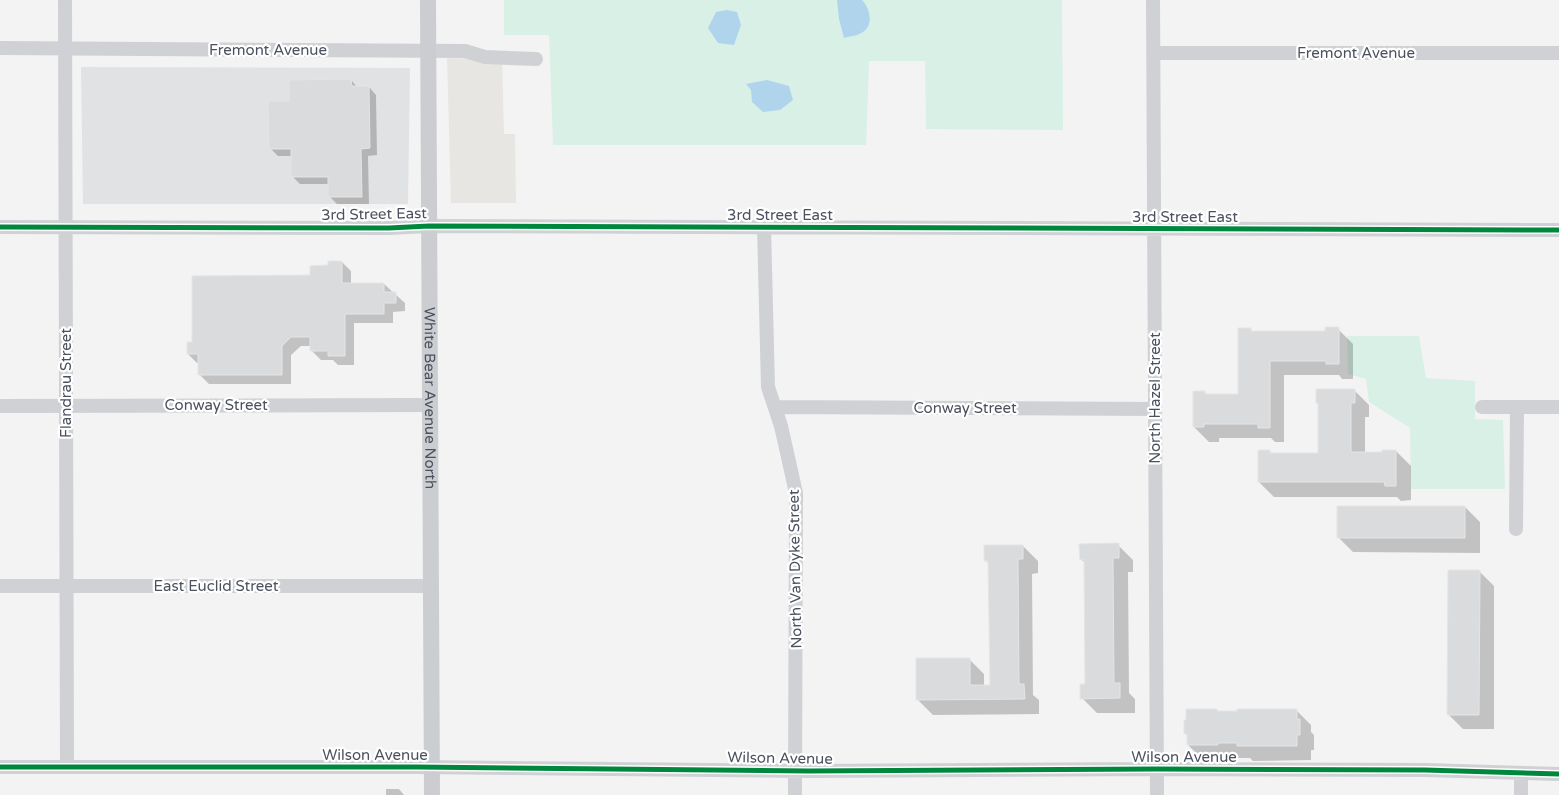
<svg xmlns="http://www.w3.org/2000/svg" width="1559" height="795" font-family="'Varela Round',sans-serif">
	<style>
		.commercial { fill: #e7e6e2 }
		.education { fill: #e1e2e3 }
		.green { fill: #d9f0e7 }
		.water { fill: #b0d4ec }
		.shadow { fill: #0003 }
		.building { fill: #dadbdd; stroke: #e5e5e6 }
		.lines { fill: none; stroke-linecap: round; stroke-linejoin: round }
		.minor { stroke: #cfd1d4; stroke-width: 14 }
		.major { stroke: #cbcdd1; stroke-width: 16 }
		.cycleway-casing { stroke: #fff; stroke-width: 8 }
		.cycleway { stroke: #00873e; stroke-width: 5 }
		.labels { text-anchor: middle; stroke-width: 4.5; stroke-linejoin: round; paint-order: stroke }
		.street-label { font-size: 15px; fill: #4b515f; stroke: #fff }
	</style>
	<rect width="100%" height="100%" fill="#f3f3f3"/>
	<path class="commercial" d="M447,58L502,59L504,134H515L516,203H451Z"/>
	<path class="education" d="M81,67L410,68L408,204H83Z"/>
	<path class="green" d="M504,0H1062L1063,130L926,129L925,61H869L866,145H553L549,35H504Z
		M1347,336H1419L1426,378L1475,381V419L1503,420L1505,489H1411L1410,428L1369,402L1366,379L1348,374Z"/>
	<path class="water" d="M837,0H862C870,8 874,25 863,32C858,36 850,36 844,38L839,19Z
		M727,10L737,12L741,25L734,45L718,43L708,28L716,12Z
		M767,80L789,86L793,100L780,110L763,112L752,102L751,90L746,84Z"/>
	<path class="shadow" d="M351,80L358,88L369,87L376,95L377,155L368,156L369,204H337L330,197L329,184H300L293,177L292,156H278L270,148L291,102Z
		M342,262L351,271V284H384L405,303V311L393,312V323H354V365H338L333,360H321L312,351V346H301L291,355V384H209L200,375L199,363H197L188,354L194,343L329,267Z
		M1338,329L1353,344V379H1342L1339,375H1284V442H1275L1271,438H1219V442H1209L1194,427L1204,392L1208,395L1239,396L1250,330L1253,332L1326,333Z
		M1354,390L1369,405V417H1365V454L1396,451L1411,466V500L1401,501L1397,497H1274L1259,482L1269,451L1273,454H1319V405L1317,403Z
		M1465,507L1480,522V553L1353,552L1338,537Z
		M1118,545L1133,560V572H1128L1129,693L1135,699V713H1097L1082,698L1086,685L1085,563L1081,559Z
		M1023,546L1038,561V573L1032,574L1033,695L1039,700V714L933,715L918,700L969,659L984,674V686H991L990,564L985,560Z
		M1479,571L1494,586V729H1463L1448,714Z
		M1217,710L1220,713L1296,710L1311,725V732L1314,735V750H1311V760L1253,761L1250,758H1232V760H1203L1188,745V736L1186,734Z
		M386,789H399L404,795H386Z"/>
	<path class="building" d="M351,79L352,86H369L370,148L361,149L362,197H328V177H291V149H269L268,101H289V80Z
		M328,261H342V283H384V292H396V303H384V314H345V356H328V351H310V337H291L282,346V375H198V354H187V342H192V276L310,275V266L328,265Z
		M1325,327H1339V364H1326V361H1270V428H1258V424H1204V427H1193V391H1205V394H1238V328H1251V331H1325Z
		M1316,389H1355V403H1351V452H1382V450H1396V486H1385L1384,482H1258V450H1270V453H1318V403H1316Z
		M1337,506H1465V538H1337Z
		M1119,543V558H1113L1114,683H1120V698L1080,699V684H1085L1084,559L1080,560L1079,544Z
		M984,545H1023V559H1018L1019,684H1024L1025,699L916,700V658H970V685H990L988,561H984Z
		M1448,570H1480L1479,715H1447Z
		M1186,709H1217V711H1237V709H1297V719H1300V735H1297V746H1237V743H1218V745H1187V734H1184V720H1186Z"/>
	<g class="lines">
		<path class="minor" d="M65,0L67,767
			M1153,0L1157,795
			M0,48L465,51L485,57L536,59
			M1153,53H1559
			M0,227L389,228L429,226L1559,230
			M764,227L768,387L781,426L796,493L795,795
			M0,406L431,405
			M775,407L1155,409
			M1482,407H1559
			M1516,529L1517,407
			M0,586H431
			M0,767H417L808,771L1156,769L1425,770L1559,774
			M1521,795V773"/>
		<path class="major" id="s1" d="M428,0L432,795"/>
		<g class="cycleway-casing">
			<path id="cycleway" d="M0,227L389,228L429,226L1559,230
				M0,767H417L808,771L1156,769L1425,770L1559,774"/>
		</g>
		<use href="#cycleway" class="cycleway"/>
	</g>
	<g class="labels">
		<g class="street-label">
			<text x="268" y="55">Fremont Avenue</text>
			<text x="1356" y="58">Fremont Avenue</text>
			<text transform="translate(374 214) rotate(-1)" y="5">3rd Street East</text>
			<text x="780" y="220">3rd Street East</text>
			<text x="1185" y="222">3rd Street East</text>
			<text transform="translate(66 383) rotate(-90)" y="5">Flandrau Street</text>
			<text dy="5" stroke="none"><textPath href="#s1" startOffset="398">White Bear Avenue North</textPath></text>
			<text transform="translate(1155 398) rotate(-90)" y="5">North Hazel Street</text>
			<text x="216" y="410">Conway Street</text>
			<text x="965" y="413">Conway Street</text>
			<text transform="translate(795 569) rotate(-91)" y="5">North Van Dyke Street</text>
			<text x="216" y="591">East Euclid Street</text>
			<text x="375" y="760">Wilson Avenue</text>
			<text x="1184" y="762">Wilson Avenue</text>
			<text transform="translate(780 758) rotate(1)" y="5">Wilson Avenue</text>
		</g>
	</g>
</svg>
